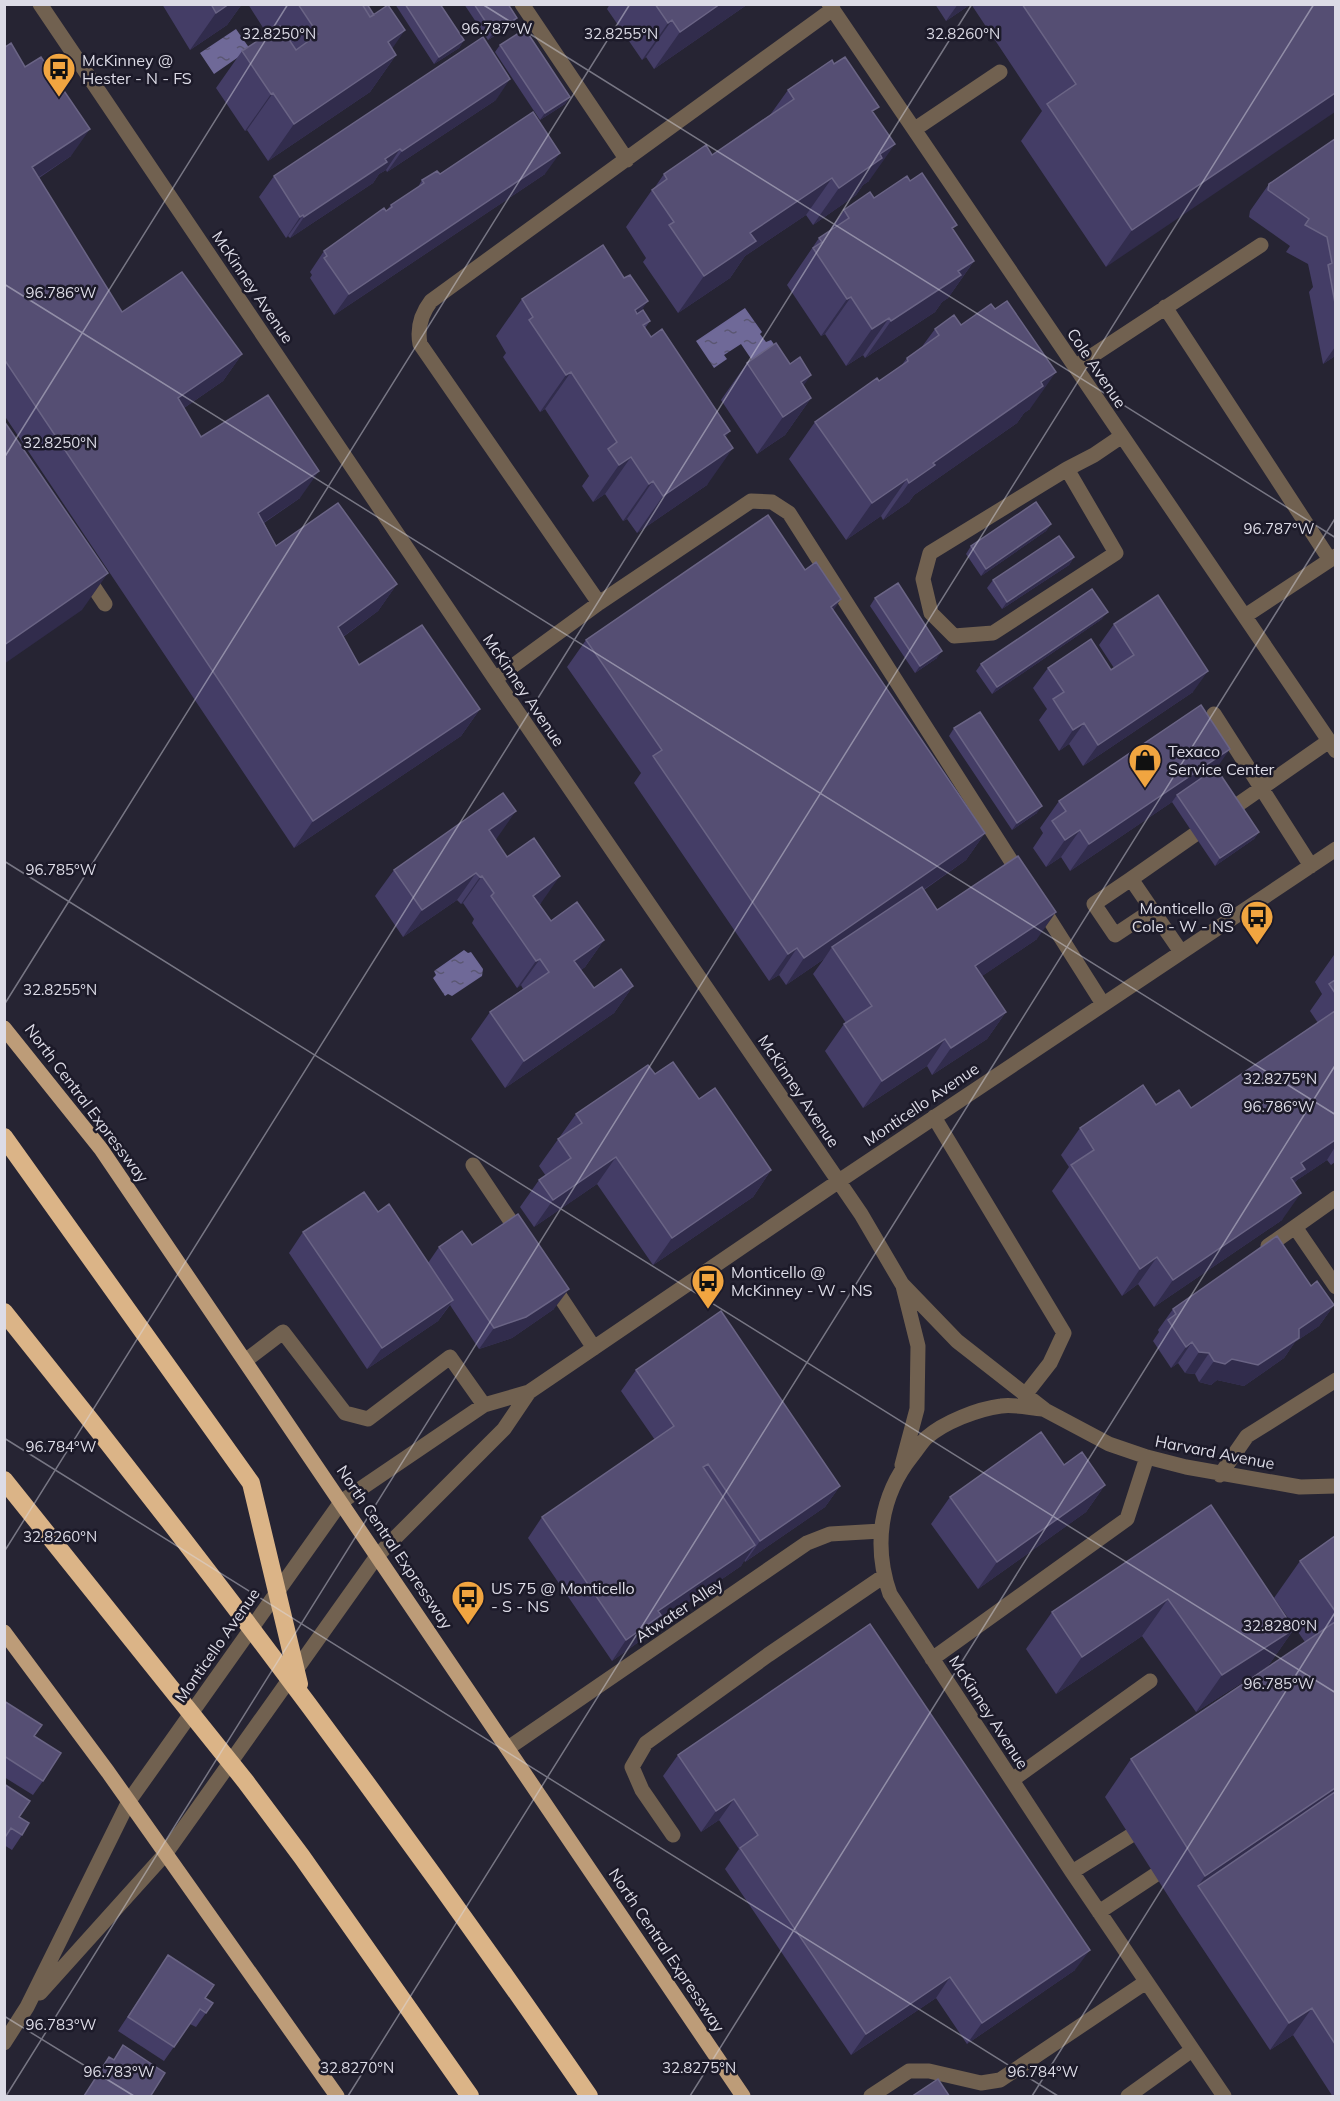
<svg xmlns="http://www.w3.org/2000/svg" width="1340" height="2101" font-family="Mulish,sans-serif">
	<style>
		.water { fill: url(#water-ripples) }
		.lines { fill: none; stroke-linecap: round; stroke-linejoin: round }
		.minor { stroke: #716150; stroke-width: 15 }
		.major { stroke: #bd9c78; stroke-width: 15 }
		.highway { stroke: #dbb487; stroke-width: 18 }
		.wall { fill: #443d66 }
		.shaded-wall { fill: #312c4c }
		.building { fill: #554e73; stroke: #6a6485; stroke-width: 1.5 }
		.ticks { fill: none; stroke: #dcdbe6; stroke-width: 1.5; stroke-opacity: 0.45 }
		.labels { text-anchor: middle; stroke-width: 5; stroke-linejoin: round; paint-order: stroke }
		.poi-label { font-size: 16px; fill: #dcdbe6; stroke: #1c1a29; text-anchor: start }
		.street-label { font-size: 16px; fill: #dcdbe6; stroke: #1c1a29 }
		.ticks-label { font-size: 15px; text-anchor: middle; fill: #dcdbe6; stroke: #1c1a29; stroke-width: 5; stroke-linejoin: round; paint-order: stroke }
	</style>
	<defs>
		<pattern id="water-ripples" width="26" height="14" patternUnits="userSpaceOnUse" patternTransform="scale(1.5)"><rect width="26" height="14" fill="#6f6998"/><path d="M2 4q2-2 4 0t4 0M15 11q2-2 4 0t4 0" fill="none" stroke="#5b5773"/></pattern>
	</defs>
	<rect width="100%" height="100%" fill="#262433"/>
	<path class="water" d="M236,29L250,49L214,74L200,53Z
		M745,308L762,332L760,334L766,342L771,340L780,353L758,369L741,344L724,355L727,359L714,368L696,341Z
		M464,950L468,953L471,952L483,969L482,976L452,996L448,994L445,996L433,978L436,975L434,971Z"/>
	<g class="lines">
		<path class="minor" d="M40,4L495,679L861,1214L902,1284L957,1341L1045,1410L1109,1444L1147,1457L1186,1467L1300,1487L1336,1486
			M522,4L627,160
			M829,4L1336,751
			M915,129L1000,72
			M1165,307L1330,560
			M1075,367L1261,245
			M1067,469L1116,553L993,633L954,636L931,613L923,579L930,553L1067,469L1094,455L1122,436
			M85,574L105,604
			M599,603L420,344C417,328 421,314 431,301L833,9
			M1245,616L1336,556
			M495,679L599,603L751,501L772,502L789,513L1022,878
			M1214,714L1311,866
			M1233,808L1329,741
			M1131,879L1094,904L1115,935L1151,911
			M1039,903L1103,1004
			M1181,952L1131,879L1194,835
			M934,1117L1064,1333L1050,1363L1025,1395
			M473,1165L520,1235
			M1295,1227L1336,1287
			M1268,1246L1336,1198
			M551,1283L594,1348
			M245,1361L283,1332L345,1413L368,1419L450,1357L484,1405
			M1042,1409C1030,1408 1014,1404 1001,1406C978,1409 944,1422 926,1438C921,1443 917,1450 912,1456C880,1496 873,1546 890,1594L1072,1872L1224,2096
			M902,1465L917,1409L918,1346L903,1286
			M1220,1475L1247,1436L1336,1380
			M932,1659L1127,1519L1147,1457
			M508,1748L807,1543L830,1534L881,1531
			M1012,1780L1150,1681
			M673,1835L642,1790L632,1767L646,1743L768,1655L884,1576
			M1072,1872L1130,1836
			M1099,1912L1155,1875
			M40,1993L166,1853L377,1556L504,1429L529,1392
			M4,2043L27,2007L129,1801L341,1502L484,1405L529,1392L839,1181L1336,849
			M871,2096L909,2071H929L981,2083L1000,2080L1146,1982
			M1128,2096L1192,2050"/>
		<path class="major" d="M4,1028L101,1149L743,2096
			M4,1632L108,1772L337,2096"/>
		<path class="highway" d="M4,1137L251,1483L299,1684
			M4,1312C209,1566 404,1828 589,2096
			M4,1480L246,1782L302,1857L470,2096"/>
	</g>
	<path class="wall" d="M162,4H242L227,25L190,50Z
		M248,4H367L396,55L370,92L268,161L247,130L245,131L216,88L242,51L267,34Z
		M395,4H440L464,40L459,48L434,64Z
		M464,4H508L512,25L488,40Z
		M610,4H748L654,69L646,57L642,60L607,9Z
		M935,4H971L946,21Z
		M971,4H1335L1106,267L1021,141L1042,111Z
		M500,45L570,97L565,104L540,120L495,52Z
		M4,48L71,156L39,178L122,312L242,354L223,381L184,408L201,437L300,498L264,523L276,546L397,584L378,611L343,637L359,665L480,709L461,736L294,848L4,415Z
		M834,64L874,114L869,181L863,185L856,195L813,225L806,215L745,256L730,278L678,313L643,262L646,258L626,227L652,190L655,187L664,174L712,155L770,115L788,90Z
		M496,100L387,172L386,170L379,174L373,183L290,238L288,236L286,238L259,197L274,176Z
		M1335,139V356L1323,364L1309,292L1313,287L1308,264L1286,252L1290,246L1249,217L1250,211L1269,184Z
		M440,174H545L334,315L310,278L312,275L310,272L324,251L386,211L391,205L418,187L422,180Z
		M874,198L953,230L974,261L948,298L942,302L935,312L865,358L863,355L846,366L825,334L821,336L787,285L819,238L828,232L844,210Z
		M522,299L640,311L650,321L645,328L726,437L707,485L637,533L627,519L623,521L605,494L593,502L582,486L589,476L545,409L540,412L503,357L506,353L496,336Z
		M961,325L1030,409L1024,413L1017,423L914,495L909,502L883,520L881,516L846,540L789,459L815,422L879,381L901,366L907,358L921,348L935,329Z
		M747,363L804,386L811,398L785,435L757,454L721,400Z
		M1051,524L1046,531L981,576L966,554L971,546Z
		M1074,557L1069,565L1002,609L987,588L993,580Z
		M875,598L937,658L915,673L870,606Z
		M833,611L985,833L966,860L924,890L937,910L1037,939L982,976L1006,1012L987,1039L932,1075L927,1066L863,1108L825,1051L844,1024L846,1023L813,974L824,959L786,985L779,975L769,981L634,783L641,773L567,667L586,640Z
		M1102,619L992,694L976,671L981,664Z
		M1114,624L1193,692L1083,766L1069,744L1059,751L1039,720L1047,709L1033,688L1048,668L1111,670L1114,668L1099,645Z
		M954,728L1037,813L1012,830L949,736Z
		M1216,768L1259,832L1254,839L1215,866L1172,802L1070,871L1061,857L1046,867L1033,848L1043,833L1040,828L1059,801Z
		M497,838L495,840L541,903L539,905L551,921L604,940L585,967L581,970L594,988L633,986L614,1013L505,1088L471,1039L490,1012L523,989L521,985L517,988L472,923L474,919L463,903L461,904L457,900L403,937L375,896L394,870Z
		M1335,954V1162L1331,1165L1327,1160L1297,1180L1294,1184L1282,1220L1154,1307L1138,1284L1122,1296L1052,1191L1069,1167L1061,1155L1080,1128L1156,1105L1191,1108L1318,1023L1310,1011L1322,994L1315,982L1334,955Z
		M655,1074L699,1099L771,1170L753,1197L653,1265L597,1184L534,1227L520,1207L539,1180L546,1176L539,1166L576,1114Z
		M378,1212L428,1263L439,1247L472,1245L554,1309L512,1338L479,1349L450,1305L438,1321L367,1369L289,1253L303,1232Z
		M1311,1286L1334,1305L1319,1326L1295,1342L1284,1358L1244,1386L1217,1380L1211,1385L1199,1382L1195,1374L1185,1373L1178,1363L1171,1368L1153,1341L1159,1332L1158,1330L1173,1309Z
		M636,1370L840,1486L825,1507L745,1562L744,1560L741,1566L655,1625L647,1636L612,1661L528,1538L542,1517L655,1440L621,1391Z
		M1064,1465L1105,1485L1086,1512L978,1589L931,1524L950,1497Z
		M1211,1505L1294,1629L1268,1666L1196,1712L1142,1636L1056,1694L1026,1649L1052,1612Z
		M1335,1536V2095L1333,2097L1293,2035L1270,2050L1179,1913L1105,1797L1131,1759L1305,1642L1274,1598L1300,1561Z
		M4,1701L34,1736L43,1781L33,1795L4,1777Z
		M678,1755L1075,1970L967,2044L936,1998L851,2055L725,1869L739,1849L719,1820L701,1832L663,1776Z
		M4,1784L19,1817L22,1835L12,1850L4,1845Z
		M168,1955L205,1998L213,2003L196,2027L190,2024L164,2061L118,2031Z"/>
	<path class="shaded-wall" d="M229,4H242L227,25L190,50L216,13Z
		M720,4H748L654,69L680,32Z
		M958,4H971L946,21Z
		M517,18L512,25L488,40L493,33Z
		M672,20L646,57L642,60L668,23Z
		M405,30L381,65L396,55L370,92L268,161L294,124L388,42Z
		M464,40L459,48L434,64L439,57Z
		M510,79L496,100L387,172L402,151Z
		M273,93L247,130L245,131L271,94Z
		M1335,93V112L1106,267L1132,230Z
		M570,97L565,104L540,120L545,113Z
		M90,129L71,156L13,194L32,167Z
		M895,144L869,181L863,185L856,195L813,225L839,188L880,154Z
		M400,149L386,170L379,174L373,183L290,238L304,217Z
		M560,153L545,174L334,315L349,294Z
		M832,178L806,215L745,256L730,278L678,313L704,276L750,233Z
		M303,215L288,236L286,238L300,217Z
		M974,261L948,298L942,302L935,312L865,358L891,321Z
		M851,297L825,334L821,336L847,299Z
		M648,301L622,338L635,310Z
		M889,318L863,355L846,366L872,329Z
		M1335,347V356L1323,364Z
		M242,354L223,381L159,425L178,398Z
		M571,372L545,409L540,412L566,375Z
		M1056,372L1030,409L1024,413L1017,423L914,495L909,502L883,520L909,483L933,463Z
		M811,375L785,412L801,382Z
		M811,398L785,435L757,454L783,417Z
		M730,431L704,468L733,448L707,485L637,533L663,496L724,435Z
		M631,457L605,494L593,502L619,465Z
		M319,471L300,498L239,539L258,513Z
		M907,479L881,516L846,540L872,503Z
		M653,481L627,519L623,521L649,484Z
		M1051,524L1046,531L981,576L986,569Z
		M1074,557L1069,565L1002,609L1007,602Z
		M108,573L82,610L4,664V645Z
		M397,584L378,611L319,654L338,627Z
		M841,599L823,626L831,607Z
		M1108,612L1102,619L992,694L997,687Z
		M942,651L937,658L915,673L920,666Z
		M1208,671L1193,692L1083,766L1098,745Z
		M480,709L461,736L294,848L313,821Z
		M1084,723L1069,744L1059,751L1073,730Z
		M1230,749L1211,776L1177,795L1172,802L1070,871L1089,844Z
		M1042,806L1037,813L1012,830L1017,823Z
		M516,811L497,838L470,857L489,830Z
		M1080,830L1061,857L1046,867L1065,840Z
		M1259,832L1254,839L1215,866L1220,858Z
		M985,833L966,860L835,951L832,947L824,959L786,985L804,958Z
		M476,873L457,900L403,937L422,910Z
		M482,876L463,903L461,904L480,877Z
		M560,876L541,903L514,923L533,896Z
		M1056,912L1037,939L957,993L975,966Z
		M604,940L585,967L555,988L574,961Z
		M797,948L779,975L769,981L788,954Z
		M540,959L521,985L517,988L536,961Z
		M633,986L614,1013L505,1088L524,1061Z
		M1006,1012L987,1039L932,1075L951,1048Z
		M945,1039L927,1066L863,1108L882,1081Z
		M1335,1140V1147L1327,1160L1297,1180L1286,1196L1272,1205L1301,1163Z
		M616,1157L597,1184L534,1227L553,1200Z
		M771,1170L753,1197L653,1265L672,1238Z
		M1301,1193L1282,1220L1154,1307L1173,1280Z
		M1157,1257L1138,1284L1122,1296L1140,1269Z
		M569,1289L554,1309L512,1338L479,1349L494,1328Z
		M453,1300L438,1321L367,1369L382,1348Z
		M1334,1305L1319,1326L1295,1342L1284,1358L1244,1386L1217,1380L1211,1385L1199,1382L1214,1361L1232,1359L1299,1329Z
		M1192,1342L1178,1363L1171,1368L1186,1347Z
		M1199,1352L1209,1353L1195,1374L1185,1373Z
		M1105,1485L1086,1512L978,1589L997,1562Z
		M840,1486L825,1507L745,1562L760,1541Z
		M755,1545L741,1566L655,1625L647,1636L612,1661L626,1640L658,1611Z
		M1168,1599L1142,1636L1056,1694L1082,1657Z
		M1294,1629L1268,1666L1196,1712L1222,1675Z
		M1335,1788V1807L1198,1886L1205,1876Z
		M734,1799L719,1820L701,1832L716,1811Z
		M1090,1950L1075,1970L967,2044L982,2023Z
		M950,1977L936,1998L851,2055L866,2034Z
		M1312,2008L1293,2035L1270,2050L1289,2023Z"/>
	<path class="building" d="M211,4H229L216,13Z
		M298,4H362L370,17L388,5L405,30L388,42L396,55L294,124L273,93L271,94L242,51L280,26L296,50L318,34Z
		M362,4H367L374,15L370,17Z
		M405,4H440L464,40L439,57Z
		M474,4H508L517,18L493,33Z
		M655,4H720L680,32L672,20L668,23Z
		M1022,4H1335V93L1132,230L1047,104L1076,84Z
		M525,29L570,97L545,113L500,45Z
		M483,37L510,79L402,151L400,149L385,159L387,162L304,217L303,215L300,217L274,176Z
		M11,43L25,67L41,57L90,129L32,167L122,312L182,272L242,354L178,398L201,437L268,395L319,471L258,513L276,546L338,503L397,584L338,627L359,665L422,625L480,709L313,821L4,359V48Z
		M845,57L879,107L872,111L895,144L880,154L882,158L839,188L832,178L750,233L756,241L704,276L669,225L674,222L652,190L667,179L664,174L706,145L712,155L794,99L788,90L832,60L834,64Z
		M533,112L560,153L349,294L324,258L327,256L324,251L384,208L386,211L392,207L391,205L424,183L422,180L437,171L440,174Z
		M1335,139V303L1328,265L1332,263L1327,237L1305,225L1309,219L1268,190L1269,184Z
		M922,173L957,225L952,228L974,261L958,271L961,275L891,321L889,318L872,329L851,297L847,299L813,248L822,242L819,238L849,218L844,210L870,192L874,198L907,176L910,181Z
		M603,245L624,278L630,275L648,301L635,310L637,314L643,310L650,321L643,325L651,337L662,329L730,431L724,435L733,448L663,496L653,481L649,484L631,457L619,465L608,449L617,442L571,372L566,375L529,320L533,317L522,299Z
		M1007,301L1056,372L1041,382L1043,386L933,463L935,465L909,483L907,479L872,503L815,422L877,378L879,381L908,361L907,358L939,335L935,329L954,315L961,325L991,304L995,309Z
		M776,343L790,364L800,357L811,375L801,382L811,398L783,417L747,363Z
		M4,421L108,573L4,645Z
		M1036,502L1051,524L986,569L971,546Z
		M768,515L805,570L816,562L841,599L831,607L985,833L804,958L797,948L788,954L653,756L662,750L586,640Z
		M1059,536L1074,557L1007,602L993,580Z
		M898,583L942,651L920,666L875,598Z
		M1092,589L1108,612L997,687L981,664Z
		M1158,595L1208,671L1098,745L1084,723L1073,730L1053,699L1064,692L1048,668L1091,639L1111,670L1134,655L1114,624Z
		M1201,705L1230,749L1089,844L1080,830L1065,840L1052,821L1066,811L1059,801Z
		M980,712L1042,806L1017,823L954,728Z
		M1216,768L1259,832L1220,858L1177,795Z
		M503,793L516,811L489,830L507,857L534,838L560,876L533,896L551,921L577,902L604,940L574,961L594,988L621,969L633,986L524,1061L490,1012L549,972L540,959L536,961L491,896L494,893L482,876L480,877L476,873L422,910L394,870Z
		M1018,856L1056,912L975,966L1006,1012L951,1048L945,1039L882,1081L844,1024L872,1006L832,947L922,887L937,910Z
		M1335,980V993L1329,984Z
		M1335,1011V1140L1301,1163L1305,1169L1291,1178L1301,1193L1173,1280L1157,1257L1140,1269L1071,1165L1094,1150L1080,1128L1143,1085L1156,1105L1179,1090L1191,1108Z
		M673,1062L699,1099L715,1088L771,1170L672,1238L616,1157L553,1200L539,1180L571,1158L558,1139L582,1123L576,1114L648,1065L655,1074Z
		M364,1192L378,1212L389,1204L453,1300L382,1348L303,1232Z
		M518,1214L569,1289L526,1317L494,1328L439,1247L462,1231L472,1245Z
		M1277,1236L1311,1286L1317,1281L1334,1305L1299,1329V1338L1258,1365L1232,1359L1225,1364L1214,1361L1209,1353L1199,1352L1192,1342L1186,1347L1168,1320L1176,1314L1173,1309Z
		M721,1311L840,1486L760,1541L708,1464L703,1467L755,1545L658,1611L661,1615L626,1640L542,1517L674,1426L636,1370Z
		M1041,1432L1064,1465L1082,1452L1105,1485L997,1562L950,1497Z
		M1211,1505L1294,1629L1222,1675L1168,1599L1082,1657L1052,1612Z
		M1335,1536V1611L1300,1561Z
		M1335,1622V1788L1205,1876L1131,1759Z
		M870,1624L1090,1950L982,2023L950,1977L866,2034L740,1848L758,1835L734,1799L716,1811L678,1755Z
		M4,1701L42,1725L34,1736L61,1753L43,1781L4,1756Z
		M4,1784L30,1801L19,1817L29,1823L22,1835L11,1828L4,1839Z
		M1335,1792V2044L1312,2008L1289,2023L1198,1886Z
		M168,1955L214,1985L205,1998L213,2003L206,2013L200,2009L174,2047L128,2017Z
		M123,2045L165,2073L150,2097L84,2096L109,2057L114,2060Z
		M938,2079L950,2097H911Z"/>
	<path class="ticks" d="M482,4L1336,538M4,284L1336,1115M4,458L288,4M4,861L1336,1693M4,1005L630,4M4,1438L1058,2096M4,1552L972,4M4,2016L134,2096M6,2096L1314,4M348,2096L1336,517M690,2096L1336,1064M1032,2096L1336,1611"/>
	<defs>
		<g id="bus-pin" transform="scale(1.725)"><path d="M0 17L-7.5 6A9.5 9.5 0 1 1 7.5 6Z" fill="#f1a540" stroke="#1c1a29"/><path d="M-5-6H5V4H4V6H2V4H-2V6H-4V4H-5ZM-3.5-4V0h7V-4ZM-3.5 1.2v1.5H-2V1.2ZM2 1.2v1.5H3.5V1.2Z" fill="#111"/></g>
		<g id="shop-pin" transform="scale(1.725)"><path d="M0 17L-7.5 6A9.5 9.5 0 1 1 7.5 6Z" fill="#f1a540" stroke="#1c1a29"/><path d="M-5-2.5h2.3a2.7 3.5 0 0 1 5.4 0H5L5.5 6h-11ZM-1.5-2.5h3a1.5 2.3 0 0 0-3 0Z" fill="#111"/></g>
	</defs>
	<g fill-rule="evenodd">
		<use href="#bus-pin" x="59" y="69"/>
		<use href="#shop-pin" x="1145" y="760"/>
		<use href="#bus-pin" x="1257" y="917"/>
		<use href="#bus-pin" x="708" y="1281"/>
		<use href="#bus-pin" x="468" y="1597"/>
	</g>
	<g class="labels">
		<g class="poi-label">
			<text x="82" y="66">McKinney @<tspan x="82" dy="18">Hester - N - FS</tspan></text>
			<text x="1168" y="757">Texaco<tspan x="1168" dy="18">Service Center</tspan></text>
			<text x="1234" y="914" text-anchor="end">Monticello @<tspan x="1234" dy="18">Cole - W - NS</tspan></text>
			<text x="731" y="1278">Monticello @<tspan x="731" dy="18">McKinney - W - NS</tspan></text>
			<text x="491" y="1594">US 75 @ Monticello<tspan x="491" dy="18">- S - NS</tspan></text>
		</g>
		<g class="street-label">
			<text transform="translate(253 287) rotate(56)" y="6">McKinney Avenue</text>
			<text transform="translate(1097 368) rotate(56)" y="6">Cole Avenue</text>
			<text transform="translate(524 690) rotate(56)" y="6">McKinney Avenue</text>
			<text transform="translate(799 1091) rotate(56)" y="6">McKinney Avenue</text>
			<text transform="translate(87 1103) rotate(53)" y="6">North Central Expressway</text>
			<text transform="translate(921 1104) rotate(-34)" y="6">Monticello Avenue</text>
			<text transform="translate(1215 1452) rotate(11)" y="6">Harvard Avenue</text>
			<text transform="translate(395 1547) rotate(56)" y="6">North Central Expressway</text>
			<text transform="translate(679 1610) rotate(-34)" y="6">Atwater Alley</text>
			<text transform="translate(217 1645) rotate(-55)" y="6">Monticello Avenue</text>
			<text transform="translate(989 1712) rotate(57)" y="6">McKinney Avenue</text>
			<text transform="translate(667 1950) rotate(56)" y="6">North Central Expressway</text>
		</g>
	</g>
	<g class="ticks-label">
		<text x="497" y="34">96.787°W</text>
		<text x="279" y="39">32.8250°N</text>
		<text x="621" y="39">32.8255°N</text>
		<text x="963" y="39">32.8260°N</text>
		<text x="61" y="298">96.786°W</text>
		<text x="60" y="448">32.8250°N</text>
		<text x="1279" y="534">96.787°W</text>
		<text x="61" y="875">96.785°W</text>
		<text x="60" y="995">32.8255°N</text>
		<text x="1280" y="1084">32.8275°N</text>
		<text x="1279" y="1112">96.786°W</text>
		<text x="61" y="1452">96.784°W</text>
		<text x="60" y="1542">32.8260°N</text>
		<text x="1280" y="1631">32.8280°N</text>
		<text x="1279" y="1689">96.785°W</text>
		<text x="61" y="2030">96.783°W</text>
		<text x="357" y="2073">32.8270°N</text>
		<text x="699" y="2073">32.8275°N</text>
		<text x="119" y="2077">96.783°W</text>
		<text x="1043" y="2077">96.784°W</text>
	</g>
	<rect width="1340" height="2101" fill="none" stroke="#dcdbe6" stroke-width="12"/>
</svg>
